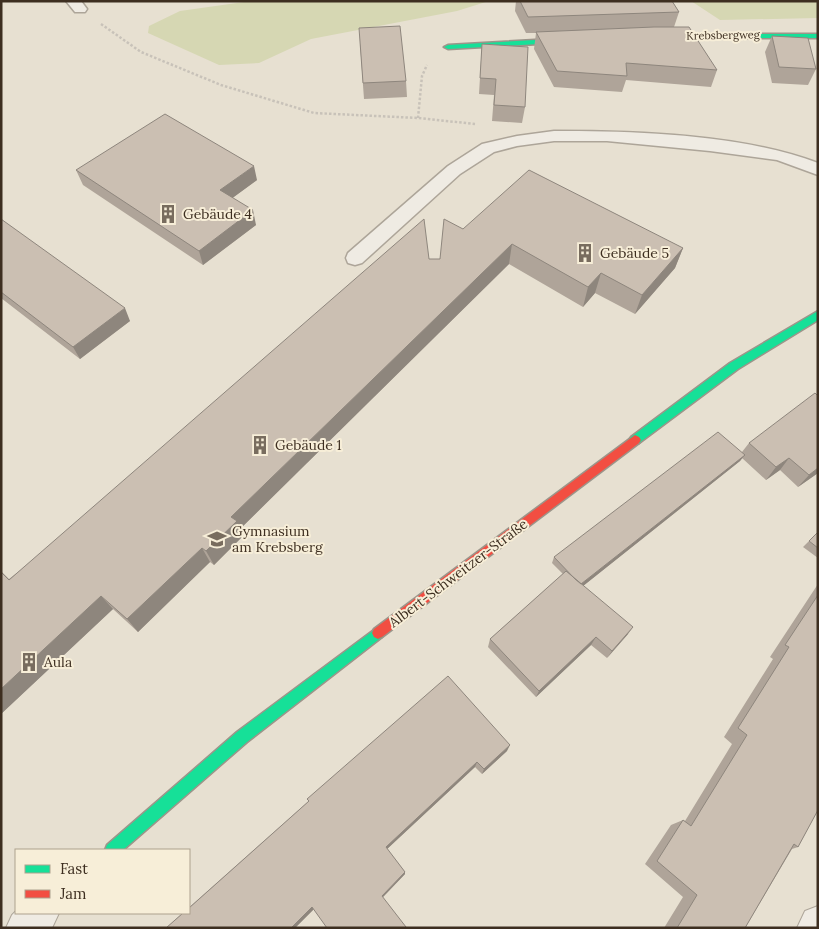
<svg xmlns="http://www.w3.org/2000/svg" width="819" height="929" font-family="Lora,serif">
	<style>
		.green { fill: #d6d7b3 }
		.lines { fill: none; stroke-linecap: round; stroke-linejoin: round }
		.lane-casing { stroke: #ada599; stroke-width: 3 }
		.street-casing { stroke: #ada599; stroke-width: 2 }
		.fast-casing { stroke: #9c958a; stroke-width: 3 }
		.jam-casing { stroke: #9c958a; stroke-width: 3 }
		.path { stroke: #c8c2b9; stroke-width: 2.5; stroke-dasharray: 2.5 2; stroke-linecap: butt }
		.lane { fill: #efebe3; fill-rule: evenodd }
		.street { fill: #efebe3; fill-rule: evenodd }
		.fast { fill: #16e098; fill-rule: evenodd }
		.jam { fill: #f24e42; fill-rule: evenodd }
		.wall { fill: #afa499 }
		.shaded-wall { fill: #8e867d }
		.building { fill: #cbbfb2; stroke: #8e867d }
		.labels { text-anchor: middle; stroke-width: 4; stroke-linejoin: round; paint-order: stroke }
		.far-street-label { font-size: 11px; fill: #3d2e20; stroke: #f7eed8 }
		.poi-label { font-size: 14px; fill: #3d2e20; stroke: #f7eed8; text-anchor: start }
		.street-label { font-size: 14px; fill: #3d2e20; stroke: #f7eed8 }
	</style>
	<rect width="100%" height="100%" fill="#e7e0d1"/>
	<path class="green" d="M251,1H489L457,11L311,39L259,63L219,65L148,33L149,26L180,11Z
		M691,1H818V18L720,20Z"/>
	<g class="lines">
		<g class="lane-casing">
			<path id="lane" d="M66,1H81L87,9L85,12H75Z
				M554,131C636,131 741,134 818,163V175L777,160L710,151L607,141H554L517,146L494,152L460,174L362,263L355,265L348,263L346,258L348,253L448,166L482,144L517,136Z"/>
		</g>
		<g class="street-casing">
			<path id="street" d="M818,906V928H797L805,911Z
				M16,911V913H59L52,928H6L12,915Z"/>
		</g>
		<g class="fast-casing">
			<path id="fast" d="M654,34H818V38H657L653,36Z
				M571,38L575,40L574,42L448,49L444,47L448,45Z
				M818,311V320L738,369L639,443H631L629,440L631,437L730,363Z
				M378,627L382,629L384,633L382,637L247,742L123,850H105L107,845L237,732Z"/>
		</g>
		<g class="jam-casing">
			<path id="jam" d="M635,435L639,437L641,440L639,443L382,637L378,639L374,637L372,633L374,629Z"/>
		</g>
		<path class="path" d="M101,24L141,52L221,85L314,113L418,118L475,124
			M418,118L422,76L427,65"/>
		<use href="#lane" class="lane"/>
		<use href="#street" class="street"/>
		<use href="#fast" class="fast"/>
		<use href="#jam" class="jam"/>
	</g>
	<path class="wall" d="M516,1H672L679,12L674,27L717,70L711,87L626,80L622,92L554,87L534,49L536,33H526L515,11Z
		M772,36L816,69L808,85L772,83L765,52Z
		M360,44L406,81L407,97L364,99Z
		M482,44L525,107L522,123L492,121L494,95L479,94Z
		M76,170L257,180L232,198L256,225L203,265L83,185Z
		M1,219L130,321L80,359L1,298Z
		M463,229L683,248L675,268L635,314L595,293L583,307L509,264L240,529L243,536L214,565L210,562L138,632L113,609L1,714V571L9,579L429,259H440Z
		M818,394V473L798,487L780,470L766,480L742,458L740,461L583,586L628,634L607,658L591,645L536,697L488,647L490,639L563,574L552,563L554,557L742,452L749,443Z
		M818,532V558L803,547Z
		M818,584V810L798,847L792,849L745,928H664L683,897L645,864L671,825L683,820L685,821L732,744L724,737L773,659L770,657Z
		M507,751L482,774L475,767L387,849L405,872V874L383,897L314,909L295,928H166L309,801Z"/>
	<path class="shaded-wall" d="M254,166L257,180L223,205L220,190Z
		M253,210L256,225L203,265L199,251Z
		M512,244L509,264L240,529L243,536L214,565L206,551L231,517Z
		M683,248L675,268L635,314L642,295Z
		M601,273L595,293L583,307L588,287Z
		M125,308L130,321L80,359L73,347Z
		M745,455L740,461L578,590L580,585Z
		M789,458L780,470L766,480L776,467Z
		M818,468V473L798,487L809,475Z
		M202,548L210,562L138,632L127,619Z
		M101,596L113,609L1,714V689Z
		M633,627L628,634L607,658L612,651Z
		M596,637L591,645L536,697L539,691Z
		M510,745L507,751L482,774L484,769Z
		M477,762L475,767L386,850V847Z
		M405,872V874L383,897L382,896Z
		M312,907L315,908L295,928H291Z"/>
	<path class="building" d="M520,1H672L679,12L528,17Z
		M400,26L406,81L363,83L359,28Z
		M654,27H689L717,70L626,63L627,76L557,71L536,32Z
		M772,36L808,38L816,69L779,67Z
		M482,44L528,47L525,107L494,105L496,79L480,78Z
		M165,114L254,166L220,190L253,210L199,251L76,170Z
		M529,170L683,248L642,295L601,273L588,287L512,244L231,517L237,521L206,551L202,548L127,619L101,596L1,689V572L9,580L424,219L429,259H440L444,219L463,229Z
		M1,219L125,308L73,347L1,292Z
		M815,393L817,395L818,394V468L809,475L789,458L776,467L749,443Z
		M718,432L745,455L581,584L575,579L554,557Z
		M818,532V548L809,541Z
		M566,571L633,627L612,651L596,637L539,691L490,639Z
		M818,595V810L798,847L794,844L745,928H677L697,895L657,861L683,820L691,826L747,735L738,728L789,647L785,645Z
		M448,676L510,745L484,769L477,762L386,847L405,872L382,896L406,927L404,928H327L312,907L291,928H166L183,913H189V908L309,801L307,799Z"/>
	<defs>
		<g id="building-bare" transform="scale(1.5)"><path d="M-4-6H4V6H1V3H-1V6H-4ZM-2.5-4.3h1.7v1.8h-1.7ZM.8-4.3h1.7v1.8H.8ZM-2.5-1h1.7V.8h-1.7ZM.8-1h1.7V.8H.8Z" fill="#786c5e" stroke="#f7eed8" stroke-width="2.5" paint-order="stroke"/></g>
		<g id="school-bare" transform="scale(1.5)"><path d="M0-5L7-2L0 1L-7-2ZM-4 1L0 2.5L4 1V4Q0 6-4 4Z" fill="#786c5e" stroke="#f7eed8" stroke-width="2.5" paint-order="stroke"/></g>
	</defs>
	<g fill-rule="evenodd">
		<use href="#building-bare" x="168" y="214"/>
		<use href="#building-bare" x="585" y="253"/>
		<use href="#building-bare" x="260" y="445"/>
		<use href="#school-bare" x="217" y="539"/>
		<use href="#building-bare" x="29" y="662"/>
	</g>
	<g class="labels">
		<g class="far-street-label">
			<text transform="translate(723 35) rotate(-1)" y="4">Krebsbergweg</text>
		</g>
		<g class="poi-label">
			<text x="183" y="219">Gebäude 4</text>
			<text x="600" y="258">Gebäude 5</text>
			<text x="275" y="450">Gebäude 1</text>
			<text x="232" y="536">Gymnasium<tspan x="232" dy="16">am Krebsberg</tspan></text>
			<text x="44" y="667">Aula</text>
		</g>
		<g class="street-label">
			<text transform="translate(458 573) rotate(-37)" y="5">Albert-Schweitzer-Straße</text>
		</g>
	</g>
	<rect width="819" height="929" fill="none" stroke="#3d2e20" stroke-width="5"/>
	<rect x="15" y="849" width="175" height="65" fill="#f7eed8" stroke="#ada18e"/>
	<rect x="25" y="865" width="25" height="8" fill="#16e098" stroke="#ada18e"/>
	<text x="60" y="874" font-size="15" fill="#3d2e20">Fast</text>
	<rect x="25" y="890" width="25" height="8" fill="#f24e42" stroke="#ada18e"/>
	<text x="60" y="899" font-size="15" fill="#3d2e20">Jam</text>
</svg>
